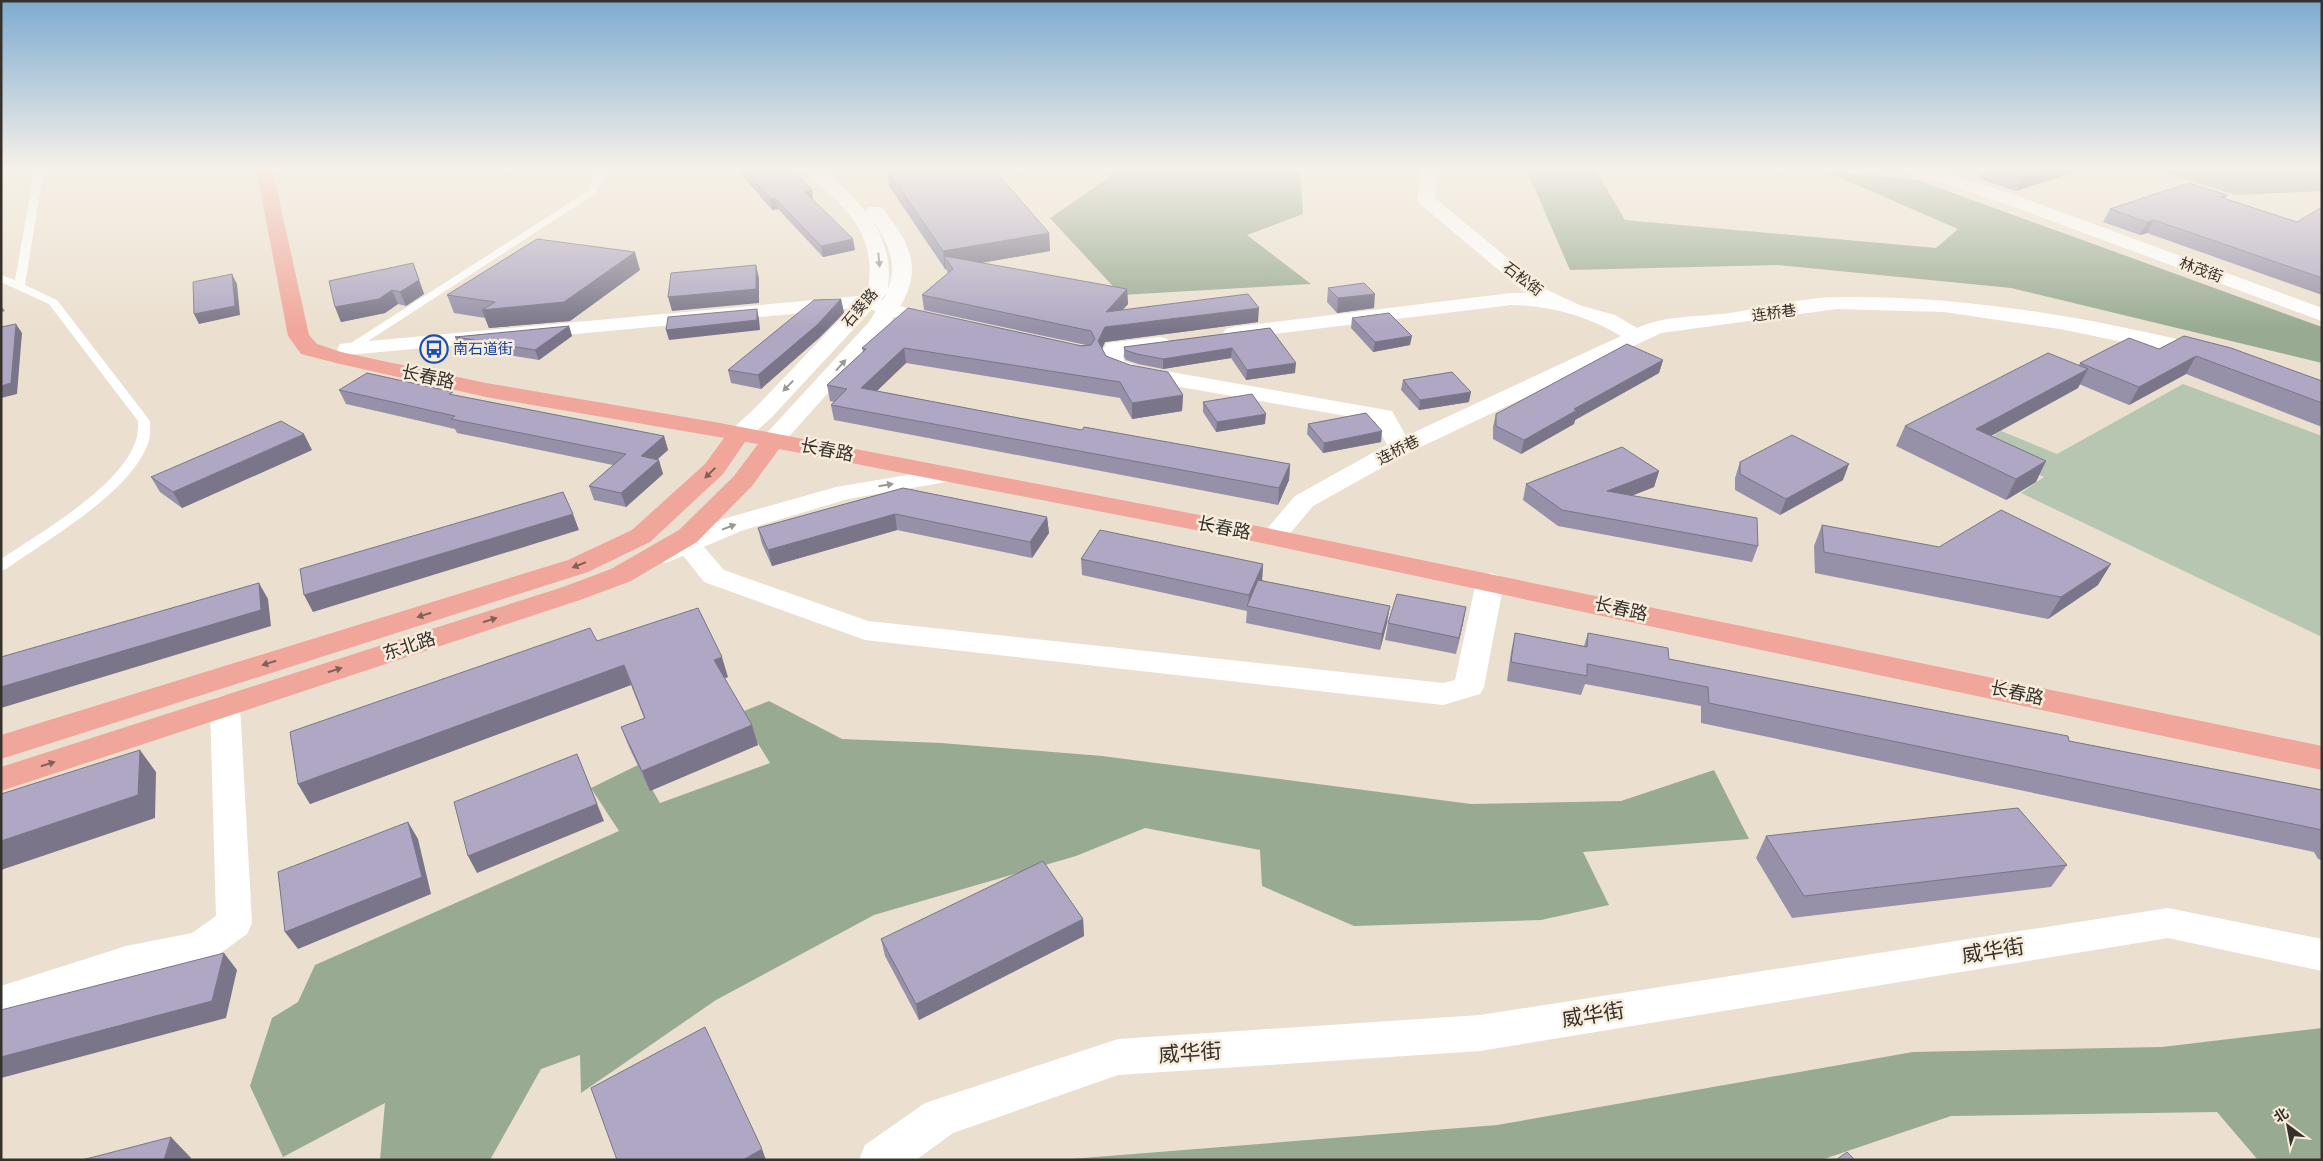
<svg xmlns="http://www.w3.org/2000/svg" width="2323" height="1161" font-family="'Work Sans','Noto Sans SC',sans-serif">
	<style>
		.green { fill: #b7c6b1 }
		.forest { fill: #98aa91 }
		.lines { fill: none; stroke-linecap: round; stroke-linejoin: round }
		.lane { fill: #fff; fill-rule: evenodd }
		.street { fill: #fff; fill-rule: evenodd }
		.secondary { fill: #fff; fill-rule: evenodd }
		.primary { fill: #f0a69a; fill-rule: evenodd }
		.wall { fill: #9690a8 }
		.shaded-wall { fill: #7a7588 }
		.building { fill: #afa7c3; stroke: #7a7588 }
		.oneway { fill: #9a9895 }
		.oneway2 { fill: #806057 }
		.labels { text-anchor: middle; stroke-width: 5; stroke-linejoin: round; paint-order: stroke }
		.far-street-label { font-size: 15px; fill: #36322b; stroke: #f8eddc }
		.far-transit-label { font-size: 15px; fill: #164399; stroke: #f8eddc; text-anchor: start }
		.street-label { font-size: 18px; fill: #36322b; stroke: #f8eddc }
		.near-street-label { font-size: 21px; fill: #36322b; stroke: #f8eddc }
	</style>
	<rect width="100%" height="100%" fill="#ebe0cf"/>
	<path class="green" d="M2183,384L2322,436V637L2021,493L2044,477L1976,446L2001,431L2057,454Z"/>
	<path class="forest" d="M1124,167H1300L1303,214L1247,235L1311,284L1121,295L1050,218Z
		M1522,167H1594L1625,220L1936,248L1958,229L1825,171L1917,180L2322,327V363L2011,288L1777,265L1570,270L1527,171Z
		M2149,167H2322V191L2235,195Z
		M769,701L842,739L941,743L1102,756L1471,804L1621,801L1714,770L1749,839L1583,852L1609,905L1541,920L1354,926L1262,886L1260,850L1145,828L1076,856L874,915L716,1000L581,1093L580,1055L541,1069L490,1160H380L385,1103L283,1157L250,1086L272,1018L298,1002L315,965L619,831L591,788L638,765L660,803L770,763L739,713Z
		M2322,1028V1160H2258L2217,1112L1951,1116L1821,1160H1058L1497,1125L1913,1052L2162,1047Z"/>
	<g class="lines">
		<path class="lane" d="M35,167H44L25,285L57,300L150,421C150,427 151,434 149,440C135,490 47,540 6,569L1,571V559C40,533 122,486 136,440C138,435 138,427 138,421L49,304L1,282V275L15,280Z
			M591,167H600L604,173L595,194L348,354H340L338,352L340,350L588,191L594,173Z"/>
		<path class="street" d="M1421,167H1437L1435,198L1545,289L1582,306L1615,315L1637,328C1665,315 1700,317 1730,313C1764,308 1806,297 1839,297C1965,295 2092,318 2214,348L2217,353L2214,358L2206,359L2060,329L1944,312L1837,309L1661,333L1408,453L1313,506L1282,543L1273,545L1264,543L1260,537L1295,496L1387,445L1375,421L1123,377C1110,371 1105,368 1100,355L1107,343L1160,337L1167,339L1171,343L1167,347L1123,354L1124,361L1137,366L1392,411L1406,436L1621,336C1589,316 1548,305 1511,305L1233,339L1226,337L1223,333L1226,329L1233,327L1511,293H1526L1420,204L1417,200Z
			M1902,167H1927L2018,196L2322,308V321L2006,204L1904,171Z
			M869,295L895,305L946,317L949,321L946,325L939,327L882,314L866,307L348,355L340,354L337,349L340,344L348,343Z
			M688,537L697,539L724,570L868,621L1443,683L1455,680L1476,582L1480,576L1490,573L1500,576L1504,582L1484,687L1480,694L1443,705L865,640L704,582L675,545L679,539Z
			M225,695L236,698L240,706L252,923L247,934L214,958L126,978L1,1020V986L126,946L192,933L216,916L210,706L214,698Z
			M2168,908L2322,939V971L2168,938L1480,1051L1118,1075L953,1133L916,1160H859L865,1145L925,1103L1118,1039L1480,1015Z"/>
		<path class="secondary" d="M803,167H821C860,203 895,231 888,289C900,257 883,236 866,211L869,207H881C896,225 910,243 912,267C913,308 867,349 842,377C822,400 802,422 781,445L773,447L765,445L761,440L765,435L869,322L887,293L771,418L747,439L739,441L731,439L727,434L755,408L868,290C875,245 859,222 828,192C819,184 809,176 803,167Z
			M949,468L958,470L961,475L958,480L848,499L741,531L666,563L657,561L653,555L657,549L723,519L836,487Z"/>
		<path class="primary" d="M256,167H272L309,335L317,344L341,352L486,383L720,423L1257,526L2322,746V770L1257,542L779,449L752,486L697,542L631,581L583,599L1,791V767L563,587L611,569L679,530L734,476L758,444L745,442L723,474L650,542L588,572L1,759V735L568,560L632,530L705,464L724,438L486,397L336,363L301,354L288,336Z"/>
	</g>
	<path class="wall" d="M735,167H790L813,200L855,250L823,257L778,209L772,210Z
		M998,167H1018L1003,171Z
		M1985,167H2089L2016,191L1980,179Z
		M887,169L1049,233L1050,251L980,263L1127,289L1128,304L1122,310L1258,322L1105,342L1102,349L1106,356L1183,395L1182,411L1132,419L1120,398L906,363L877,391L1082,430L1290,464L1289,480L1278,505L834,420L831,405L834,402L830,401L827,385L863,352L862,348L1086,345L924,310L922,295L948,273L946,269H945L889,186Z
		M2227,195L2225,199L2297,222L2322,207V295L2147,233L2140,235L2103,222L2110,209Z
		M640,270L570,321L489,328L485,318L454,313L447,295Z
		M418,277L424,294L406,306L398,304L385,313L341,322L335,307Z
		M1328,288L1374,308L1337,313L1327,302Z
		M841,299L844,313L819,338L761,389L731,383L728,370Z
		M1352,318L1410,345L1373,352L1351,328Z
		M569,326L572,336L539,360L459,347L455,337Z
		M1270,328L1295,373L1246,380L1231,358L1163,369L1138,364L1126,360L1124,357V347Z
		M2184,336L2322,381V427L2186,374L2129,405L2079,384L2078,388L1991,436L2036,482L2006,500L1896,446L1905,426L2079,365L2080,363L2159,349Z
		M1663,360L1659,373L1575,420L1574,424L1521,454L1493,439V427L1496,414Z
		M1403,380L1469,402L1419,410L1401,390Z
		M339,390L454,395L664,436L668,450L658,459L663,474L626,507L594,500L589,486L613,465L457,433L455,429L346,404Z
		M1203,402L1265,424L1216,432L1203,412Z
		M1308,424L1381,442L1323,453L1307,434Z
		M312,450L182,508L160,492L151,477Z
		M1740,462L1843,480L1780,515L1735,490V478Z
		M1659,471L1654,487L1631,496L1758,546L1752,562L1558,526L1523,500L1526,484Z
		M903,488L1047,517L1049,533L1032,558L897,530L772,566L762,544L758,528Z
		M1822,525L2098,585L2048,619L1815,573L1814,546Z
		M1081,559L1263,564L1262,580L1387,623L1380,650L1246,623L1247,611L1082,575Z
		M1466,607L1456,654L1385,640L1388,623Z
		M1515,633L1584,646L1588,633L1669,659L2069,741L2322,790V860L2318,859L2314,852L1701,723V706L1585,684L1581,695L1507,681L1511,652Z
		M597,641L728,677L725,678L758,745L650,791L629,747L621,727L644,718L631,685L310,804L298,784Z
		M1766,836L2067,865L2051,887L1792,918L1756,858Z
		M1083,919L1084,936L919,1020L885,956L881,939Z"/>
	<path class="shaded-wall" d="M1003,167H1018L1003,171Z
		M2056,167H2089L2016,191L2022,178Z
		M812,190L813,201L805,192Z
		M775,198L778,209L772,210L770,199Z
		M2154,220L2147,233L2140,235L2147,222Z
		M1049,233L1050,251L952,268L944,256L946,269H945L943,251Z
		M853,239L855,250L823,257L821,246Z
		M635,252L640,270L570,321L489,328L482,310Z
		M413,263L424,294L406,306L400,292Z
		M756,265L759,278V303L672,311L668,297Z
		M232,274L237,284L240,315L199,324L194,314Z
		M1127,289L1128,304L1107,327L1259,308L1258,322L1105,342L1098,356V341L1106,312Z
		M392,290L398,304L385,313L341,322L335,307Z
		M1375,294L1374,308L1337,313L1338,298Z
		M841,299L844,313L819,338L761,389L758,375Z
		M1,306L5,311L1,312Z
		M757,309L759,319L760,330L669,340L666,330Z
		M16,324L22,333L17,394L1,398V386Z
		M569,326L572,336L539,360L535,350Z
		M1412,336L1410,345L1373,352L1375,342Z
		M904,348L906,363L863,404L861,388Z
		M1232,348L1231,358L1163,369V359Z
		M2196,356L2186,374L2129,405L2139,387Z
		M1663,360L1659,373L1575,420L1574,424L1521,454L1524,440L1574,409Z
		M1296,363L1295,373L1246,380L1247,370Z
		M2088,369L2078,388L1967,449L1976,429Z
		M1471,392L1469,402L1419,410L1420,400Z
		M1183,395L1182,411L1132,419V403Z
		M1266,414L1265,424L1216,432L1217,422Z
		M1382,431L1381,442L1323,453L1324,443Z
		M304,434L312,450L182,508L173,492Z
		M664,436L668,450L645,470L641,456Z
		M659,460L663,474L626,507L621,493Z
		M2046,461L2036,482L2006,500L2016,479Z
		M1290,464L1289,480L1278,505L1279,488Z
		M1849,464L1843,480L1780,515L1786,499Z
		M1659,471L1654,487L1603,507L1607,491Z
		M573,514L579,530L313,612L304,595Z
		M895,514L897,530L772,566L768,550Z
		M1047,517L1049,533L1032,558L1030,542Z
		M1263,564L1262,581L1248,606L1249,595Z
		M2111,564L2098,585L2048,619L2061,597Z
		M259,583L268,599L271,626L1,708V687Z
		M1390,606L1387,623L1380,650L1382,634Z
		M1466,607L1463,624L1456,654L1459,638Z
		M722,657L728,677L720,680L714,660Z
		M624,665L631,685L310,804L298,784Z
		M752,725L758,745L650,791L642,771Z
		M140,750L156,772L155,818L1,870V841Z
		M577,754L604,821L477,873L468,856Z
		M408,822L418,839L431,894L298,949L285,932Z
		M1083,919L1084,936L919,1020L916,1004Z
		M224,953L237,970L226,1018L1,1078V1057Z
		M171,1137L191,1158V1160H164Z
		M762,1149L766,1160H743Z"/>
	<path class="building" d="M742,167H790L812,190L805,192L853,239L821,246L775,198L770,199Z
		M900,167H992L1049,233L943,251L887,169Z
		M1989,167H2056L2022,178Z
		M2189,183L2227,195L2220,197L2297,222L2322,207V278L2154,220L2147,222L2110,209Z
		M537,239L635,252L564,302L482,310L495,302L447,295Z
		M944,256L1127,289L1106,312L1248,294L1259,308L1105,327L1098,341L1106,356L1130,365L1168,372L1183,395L1132,403L1120,382L904,348L861,388L1082,430L1084,427L1290,464L1279,488L831,405L847,389L827,385L866,349L862,348L908,308L1082,346L1091,345L1095,339L1091,331L922,295L953,269Z
		M413,263L419,280L400,292L392,290L379,299L335,307L329,281Z
		M756,265V289L668,297L671,273Z
		M232,274L235,306L194,314L193,282Z
		M1364,283L1375,294L1338,298L1328,288Z
		M841,299L817,325L758,375L728,370L814,300Z
		M757,309V320L666,330L668,317Z
		M1389,313L1412,336L1375,342L1352,318Z
		M16,324L11,383L1,386V327Z
		M569,326L535,350L455,337Z
		M1270,328L1296,363L1247,370L1232,348L1163,359L1137,354L1125,350L1124,347Z
		M2184,336L2231,348L2322,381V403L2196,356L2139,387L2080,363L2129,338L2159,349Z
		M1627,344L1663,360L1574,409L1577,410L1524,440L1496,426V414Z
		M2048,353L2088,369L1976,429L2046,461L2016,479L1905,426Z
		M1452,372L1471,392L1420,400L1403,380Z
		M367,373L453,392L449,394L664,436L641,456L659,460L621,493L589,486L626,454L451,419L455,416L339,390Z
		M1252,394L1266,414L1217,422L1203,402Z
		M1366,413L1382,431L1324,443L1308,424Z
		M281,421L304,434L173,492L151,477Z
		M1792,435L1849,464L1786,499L1740,474V462Z
		M1622,447L1659,471L1607,491L1757,518L1758,546L1562,510L1526,484Z
		M903,488L1047,517L1030,542L895,514L768,550L758,528Z
		M563,492L573,514L304,595L300,569Z
		M2001,510L2111,564L2061,597L1824,552L1822,525L1939,547Z
		M1100,530L1263,564L1249,595L1081,559Z
		M1258,580L1390,606L1382,634L1247,606Z
		M259,583L261,610L1,687V657Z
		M1397,594L1466,607L1459,638L1388,623Z
		M698,608L722,657L714,660L752,725L642,771L621,727L645,718L624,665L298,784L290,732L590,628L597,641Z
		M1515,633L1587,647L1588,633L1668,648L1669,659L2068,736L2069,741L2322,790V830L1709,703L1708,687L1587,664V676L1511,662Z
		M140,750L138,795L1,841V794Z
		M577,754L597,804L468,856L454,802Z
		M2018,808L2067,865L1804,896L1766,836Z
		M408,822L422,877L285,932L278,872Z
		M1043,861L1083,919L916,1004L881,939Z
		M224,953L212,1001L1,1057V1010Z
		M705,1027L762,1149L743,1160H617L591,1088Z
		M171,1137L164,1160H82Z
		M1847,1152L1855,1160H1836Z"/>
	<defs><path id="oneway-solid" d="M-6-.8H1V-3.2L6.5 0L1 3.2V.8H-6Z" transform="scale(1.25)"/></defs>
	<g class="oneway">
		<use href="#oneway-solid" transform="translate(879 260) rotate(84)"/>
		<use href="#oneway-solid" transform="translate(841 365) rotate(-48)"/>
		<use href="#oneway-solid" transform="translate(788 386) rotate(134)"/>
		<use href="#oneway-solid" transform="translate(886 485) rotate(-9)"/>
		<use href="#oneway-solid" transform="translate(729 527) rotate(-21)"/>
	</g>
	<g class="oneway2">
		<use href="#oneway-solid" transform="translate(710 473) rotate(135)"/>
		<use href="#oneway-solid" transform="translate(579 565) rotate(158)"/>
		<use href="#oneway-solid" transform="translate(424 615) rotate(163)"/>
		<use href="#oneway-solid" transform="translate(490 620) rotate(-18)"/>
		<use href="#oneway-solid" transform="translate(269 663) rotate(163)"/>
		<use href="#oneway-solid" transform="translate(335 670) rotate(-18)"/>
		<use href="#oneway-solid" transform="translate(48 764) rotate(-18)"/>
	</g>
	<linearGradient id="sky" x2="0" y2="1"><stop stop-color="#7dabd0"/><stop offset="0.51" stop-color="#f6f1e9"/><stop offset="1" stop-color="#f6f1e9" stop-opacity="0"/></linearGradient>
	<rect width="2323" height="330" fill="url(#sky)"/>
	<defs>
		<g id="bus-ring" transform="scale(1.4375)"><circle r="9.5" fill="#f8eddc" stroke="#1a4fb4" stroke-width="1.5"/><path d="M-5-6H5V4H4V6H2V4H-2V6H-4V4H-5ZM-3.5-4V0h7V-4ZM-3.5 1.2v1.5H-2V1.2ZM2 1.2v1.5H3.5V1.2Z" fill="#1a4fb4"/></g>
	</defs>
	<g fill-rule="evenodd">
		<use href="#bus-ring" x="434" y="349"/>
	</g>
	<g class="labels">
		<g class="far-street-label">
			<text transform="translate(2201 270) rotate(20)" y="5">林茂街</text>
			<text transform="translate(1523 279) rotate(37)" y="5">石松街</text>
			<text transform="translate(860 308) rotate(-50)" y="5">石葵路</text>
			<text transform="translate(1774 313) rotate(-8)" y="5">连桥巷</text>
			<text transform="translate(1398 450) rotate(-27)" y="5">连桥巷</text>
		</g>
		<g class="far-transit-label">
			<text x="453" y="354">南石道街</text>
		</g>
		<g class="street-label">
			<text transform="translate(428 377) rotate(12)" y="6">长春路</text>
			<text transform="translate(827 450) rotate(11)" y="6">长春路</text>
			<text transform="translate(1224 528) rotate(11)" y="6">长春路</text>
			<text transform="translate(1621 609) rotate(12)" y="6">长春路</text>
			<text transform="translate(409 646) rotate(-18)" y="6">东北路</text>
			<text transform="translate(2017 693) rotate(12)" y="6">长春路</text>
		</g>
		<g class="near-street-label">
			<text transform="translate(1993 951) rotate(-9)" y="7">威华街</text>
			<text transform="translate(1593 1015) rotate(-9)" y="7">威华街</text>
			<text transform="translate(1190 1053) rotate(-4)" y="7">威华街</text>
		</g>
	</g>
	<rect width="2323" height="1161" fill="none" stroke="#36322b" stroke-width="5"/>
	<g transform="translate(2288 1126) rotate(328)" stroke="#f8eddc" stroke-width="4" paint-order="stroke">
	<path d="M0-4L9 19L0 12L-9 19Z" fill="#36322b"/>
	<text y="-8" font-size="14" font-weight="bold" text-anchor="middle" fill="#36322b">北</text>
	</g>
</svg>
